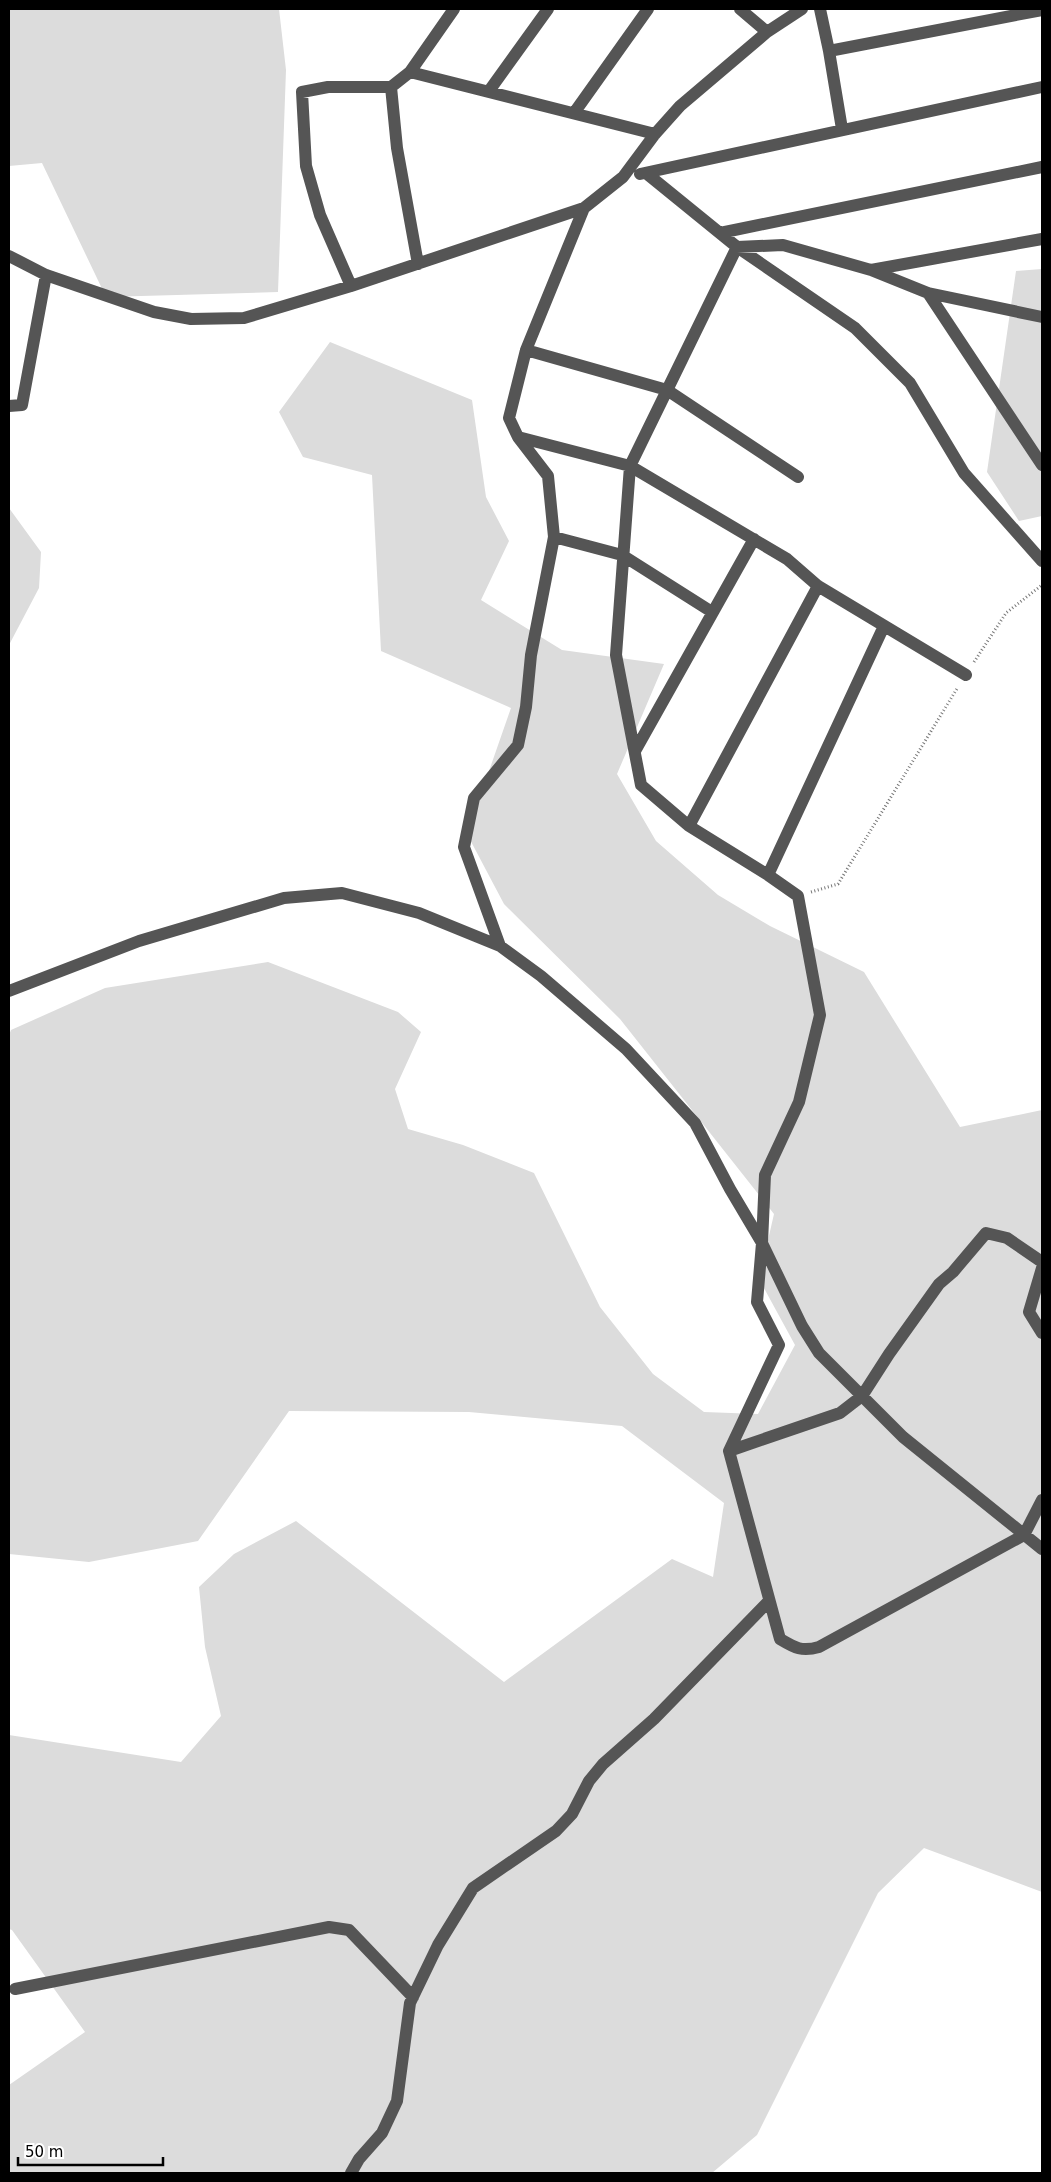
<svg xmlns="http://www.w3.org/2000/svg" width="1051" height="2182" font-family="'DejaVu Sans',sans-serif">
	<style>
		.green { fill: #dcdcdc }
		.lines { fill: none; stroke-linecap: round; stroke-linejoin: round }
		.path { stroke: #777; stroke-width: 3; stroke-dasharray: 1 2.5; stroke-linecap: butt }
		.minor { stroke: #555; stroke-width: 12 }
	</style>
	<rect width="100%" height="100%" fill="#fff"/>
	<path class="green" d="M9,9H279L286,70L278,292L106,297L42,163L9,166Z
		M1042,269V516L1019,521L987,472L1016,271Z
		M330,342L472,400L486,497L509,541L481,600L562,650L664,664L617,774L656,841L718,895L770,926L864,972L960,1127L1042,1110V1892L924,1848L878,1893L757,2135L712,2173H9V2085L85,2032L12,1930L9,1929V1735L181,1762L221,1716L205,1647L199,1587L234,1554L296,1521L504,1682L672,1559L713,1577L724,1503L622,1426L469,1412L289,1411L198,1541L89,1562L9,1554V1035L11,1030L105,988L268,962L398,1012L421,1032L395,1089L408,1129L463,1145L534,1173L600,1307L653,1374L704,1412L758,1414L795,1345L759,1279L774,1214L620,1019L504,904L467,834L511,708L381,651L372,475L303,457L279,412Z
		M9,508L41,552L39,588L9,645Z"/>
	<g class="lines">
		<path class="path" d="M974,662L1006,613L1042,585
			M811,892L838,884L958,687"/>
		<path class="minor" d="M740,9L767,32
			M820,9L829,51L842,129
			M829,51L1042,10
			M410,72L655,134
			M391,87L397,148L418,264
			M489,91L548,9
			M574,113L648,9
			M646,173L737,247L855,328L910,383L964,473L1042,561
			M640,174L1042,87
			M720,233L1042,167
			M9,256L46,275L154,312L191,319L244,318L351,286L584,208L623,177L655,134L680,106L767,32L802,9
			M871,270L928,293L1042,317
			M351,286L320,215L306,166L302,92L328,87H391L410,72L454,9
			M928,293L1042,465
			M526,350L667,390L798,477
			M9,406L22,405L46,275
			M518,437L630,466L787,559L818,586L966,675
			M554,537L622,555L712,612
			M635,751L754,539
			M689,826L818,586
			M768,875L884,626
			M500,946L464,847L474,798L518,745L526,707L531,655L554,537L548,476L518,437L509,418L526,350L584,208
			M9,991L139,941L284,898L342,893L419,913L500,946L541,976L626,1049L695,1123L730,1189L762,1243L802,1326L819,1353L903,1437L1042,1549
			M1042,1262L1007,1238L986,1233L953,1272L939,1284L889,1354L862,1396L840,1413L729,1451L780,1639C795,1648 802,1652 819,1647L1024,1535L1042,1500
			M1042,1268L1029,1312L1042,1333
			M729,1451L779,1345L757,1302L762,1243L765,1175L799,1102L820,1015L798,896L768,875L689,826L641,785L616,655L630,466L737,247L783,245L871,270L1042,239
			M15,1989L329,1927L349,1930L413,1997
			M351,2173L359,2159L382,2133L397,2101L410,2003L438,1945L473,1888L556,1831L572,1814L589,1781L603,1764L654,1719L768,1602"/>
	</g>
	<rect width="1051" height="2182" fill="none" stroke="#000000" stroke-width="20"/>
	<path d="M18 2157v8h145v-8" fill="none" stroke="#000000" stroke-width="2.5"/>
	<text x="25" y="2157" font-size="15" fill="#000000" stroke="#ffffff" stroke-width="4" paint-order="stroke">50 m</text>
</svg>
